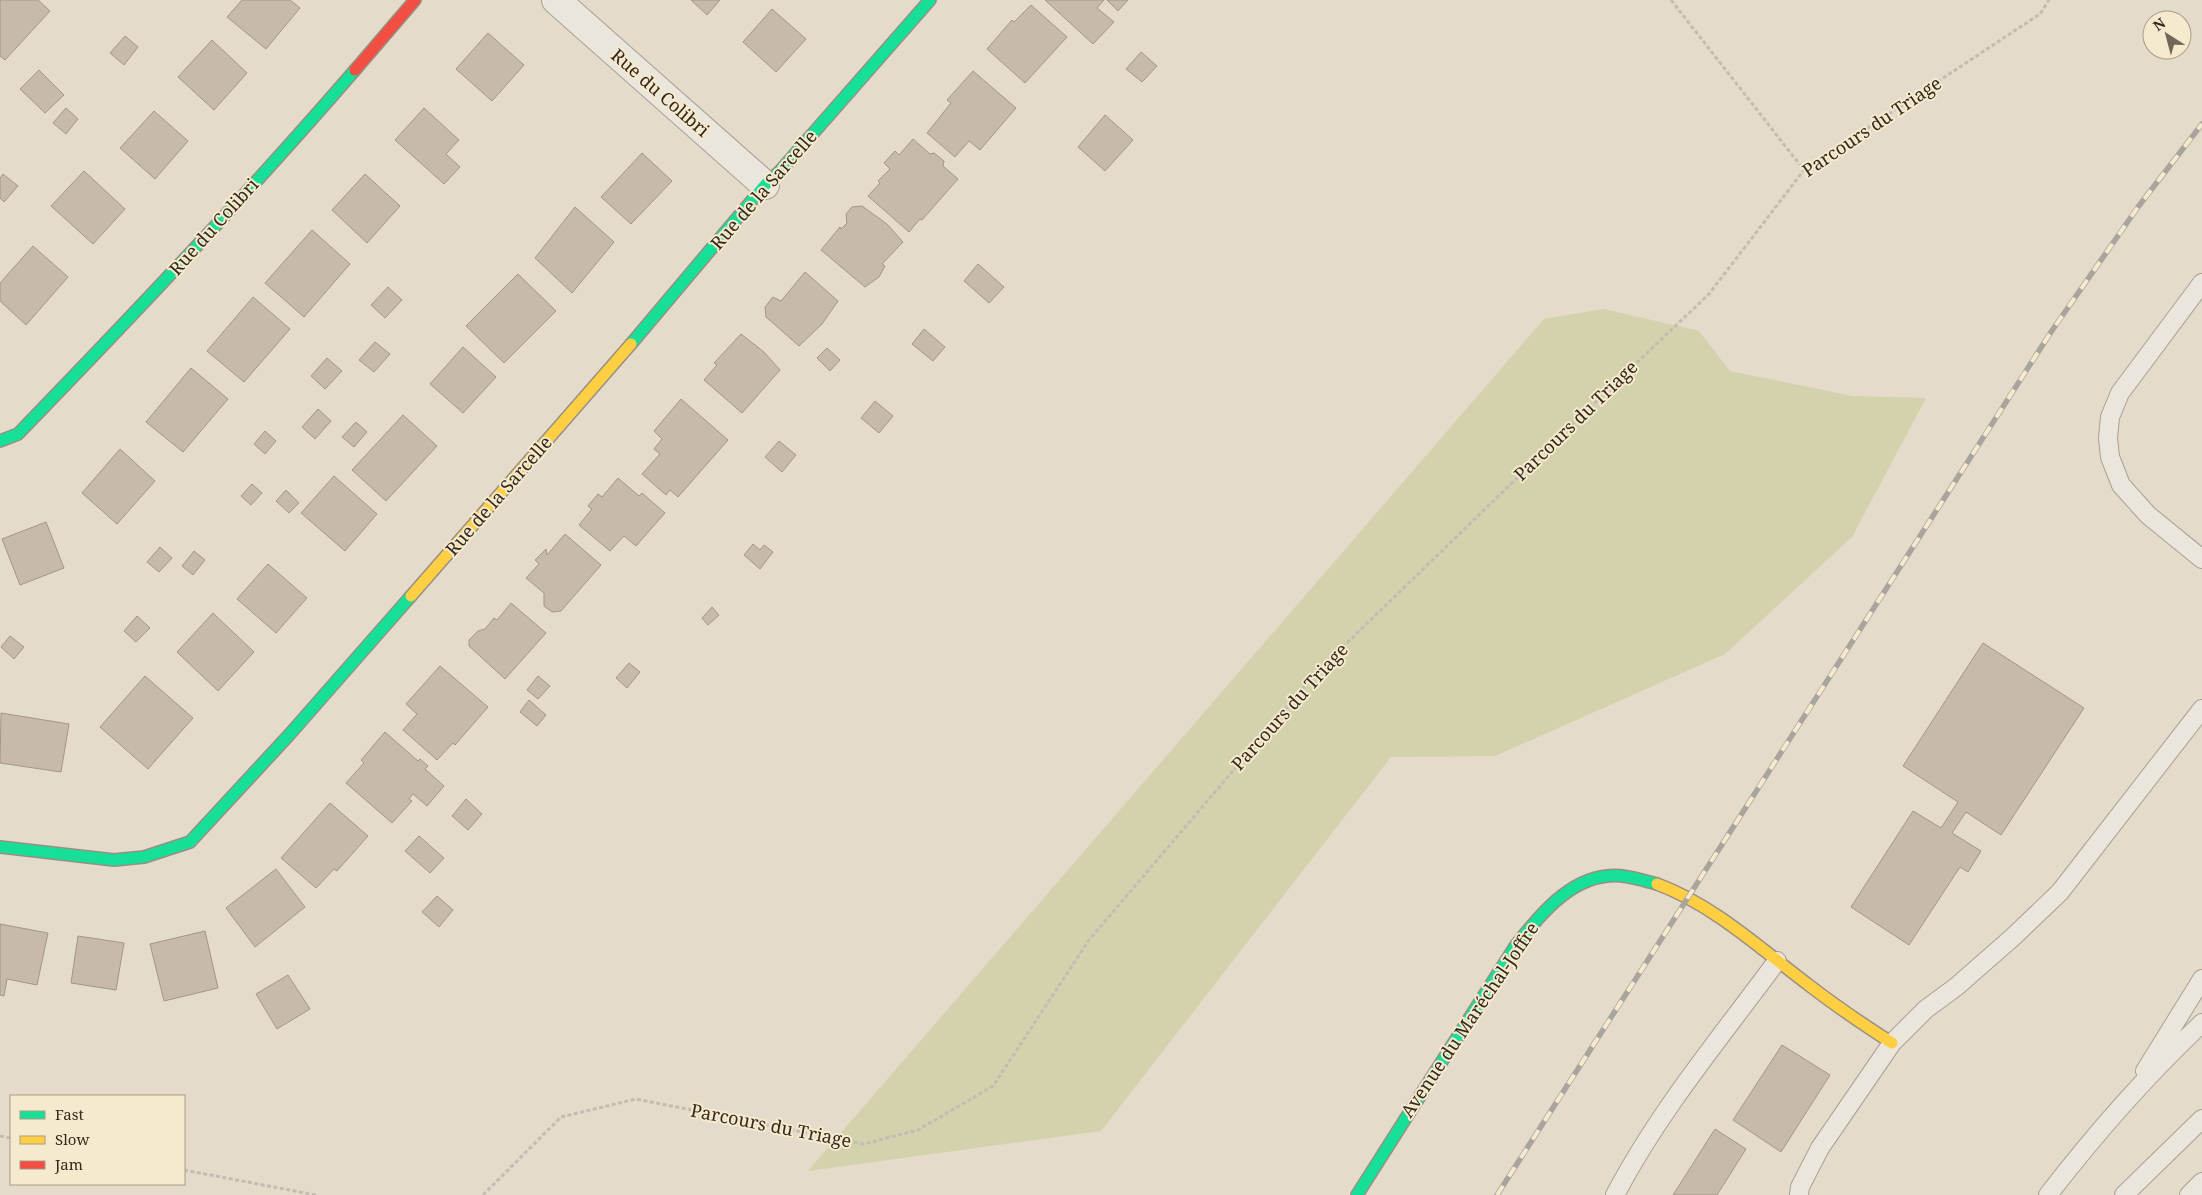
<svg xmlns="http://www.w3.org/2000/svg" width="2202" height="1195" font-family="'Noto Serif',serif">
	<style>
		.green { fill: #d3d2ac }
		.building { fill: #c7b9ab; stroke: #a39689 }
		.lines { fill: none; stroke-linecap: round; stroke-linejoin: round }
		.lane-casing { stroke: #a8a093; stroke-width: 20 }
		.street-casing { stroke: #a8a093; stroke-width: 30 }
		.fast-casing { stroke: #988f84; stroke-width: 14 }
		.slow-casing { stroke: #988f84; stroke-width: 14 }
		.jam-casing { stroke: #988f84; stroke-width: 14 }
		.path { stroke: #c3bcb3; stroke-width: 3; stroke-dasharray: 4 2.5; stroke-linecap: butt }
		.lane { stroke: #ebe6dc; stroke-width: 18 }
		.street { stroke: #ebe6dc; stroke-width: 28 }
		.fast { stroke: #16e098; stroke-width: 11 }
		.slow { stroke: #ffcf43; stroke-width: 11 }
		.jam { stroke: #f24e42; stroke-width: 11 }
		.rail-casing { stroke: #aaa59c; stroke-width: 5.5 }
		.rail { stroke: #f5e9ce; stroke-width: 4; stroke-dasharray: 11; stroke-linecap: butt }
		.labels { text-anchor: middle; stroke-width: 4; stroke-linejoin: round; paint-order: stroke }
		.street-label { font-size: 18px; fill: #35281c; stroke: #f5e9ce }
	</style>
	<rect width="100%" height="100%" fill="#e4dbca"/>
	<path class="green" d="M1604,309L1699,331L1730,371L1852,396L1926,398L1852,537L1725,654L1495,756L1391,757L1101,1131L808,1171L1544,319Z"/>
	<path class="building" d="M0,0H38L50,11L5,60L0,56Z
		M242,0H290L300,8L266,49L227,17Z
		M691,0H720L707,15Z
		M1045,0H1104L1097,8L1114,22L1093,44Z
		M1107,0H1128L1118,11Z
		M1031,5L1067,37L1025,83L987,49L1012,20L1014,22Z
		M772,9L806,39L776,72L743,42Z
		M488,33L524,65L492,101L456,69Z
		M125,36L138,47L124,65L110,53Z
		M212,40L247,73L214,110L178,77Z
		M1141,52L1157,66L1142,82L1126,69Z
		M39,70L64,95L45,113L20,89Z
		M973,71L1016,108L980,150L969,141L955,157L927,133L951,103L947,100Z
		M66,108L78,119L66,134L53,123Z
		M424,108L459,140L446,154L460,167L444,184L395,140Z
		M154,111L188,141L155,179L120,148Z
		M1105,115L1133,140L1105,171L1078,147Z
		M913,139L930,154L934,153L944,161L943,166L958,179L922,220L920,219L909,232L868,196L880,183L878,181L890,169L884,163L895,151L899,155Z
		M642,153L672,181L631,224L601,197Z
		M84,171L125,209L93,244L51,206Z
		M3,174L18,186L4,202L0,198V178Z
		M365,174L400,206L367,243L332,210Z
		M862,206L887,224L903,242L882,264L885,266L879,277L865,287L821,250L840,227L841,229L847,223L846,214L852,207Z
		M575,207L614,242L572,293L535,258Z
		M312,230L350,264L304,317L265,283Z
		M33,246L68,277L26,325L0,301V283Z
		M978,264L1004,287L989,303L964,281Z
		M805,272L838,301L822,324L799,346L766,317L765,307L773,297L781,301Z
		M518,274L556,311L504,363L466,326Z
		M388,287L402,300L385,318L371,305Z
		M253,297L290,329L244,382L207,351Z
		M924,329L945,347L933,361L912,344Z
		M741,334L764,352L780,370L742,413L704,380L717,365L714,363Z
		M375,342L390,354L374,372L359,360Z
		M463,347L496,377L463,413L430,384Z
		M827,348L840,360L830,371L817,358Z
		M327,358L342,371L325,389L311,376Z
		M191,368L228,399L183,452L146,422Z
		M681,399L728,440L678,497L670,490L666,495L642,474L660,454L654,449L662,439L654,431Z
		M875,401L893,416L879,433L861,418Z
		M318,409L331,421L315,439L302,427Z
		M403,415L437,446L386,501L352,470Z
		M356,422L367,432L354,447L342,437Z
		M265,431L276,441L265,454L254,444Z
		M779,441L796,455L782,472L765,457Z
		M120,449L155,481L117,524L82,493Z
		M334,476L377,514L345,551L301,513Z
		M618,478L639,496L642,493L665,513L636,546L624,536L610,551L579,525L592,509L588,506L598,494L602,497Z
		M252,484L262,493L251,505L241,496Z
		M286,490L299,503L289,513L276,501Z
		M46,522L64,568L20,585L2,539Z
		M565,534L601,565L561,611L552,612L544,606V593L526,578L539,564L535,560L546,549L547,555Z
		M753,544L760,550L764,545L773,552L760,569L744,555Z
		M160,547L172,558L159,572L147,562Z
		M194,551L205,560L193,575L182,566Z
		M268,564L307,598L276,633L237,599Z
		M511,603L546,633L505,679L469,646V640L478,631L485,629L494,618L497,620Z
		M712,607L719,615L708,625L702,618Z
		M213,613L254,652L218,691L177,652Z
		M137,616L150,628L136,642L124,631Z
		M10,636L24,647L14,659L1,647Z
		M1983,643L2084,708L2001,835L1966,812L1952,833L1981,851L1968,872L1960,867L1909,945L1851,907L1913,811L1941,828L1958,802L1903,766Z
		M629,663L640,672L627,688L616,678Z
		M440,666L488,707L455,745L453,743L437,760L403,730L417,714L406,704Z
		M145,676L193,718L148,769L100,727Z
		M538,676L550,686L538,699L527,690Z
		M529,700L546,715L537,726L520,712Z
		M1,713L69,724L61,772L0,763Z
		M385,732L418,761L420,759L428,766L425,769L444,786L427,806L413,794L409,799L412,801L392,823L346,783L364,763L361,760Z
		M466,799L482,814L468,830L452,816Z
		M330,803L368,836L337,871L334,869L316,888L281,858Z
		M419,836L444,858L430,873L405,851Z
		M276,869L305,907L255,947L226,908Z
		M437,896L453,910L439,927L422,912Z
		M0,924L48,933L37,985L7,979L4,996L0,995Z
		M205,931L218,988L164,1001L150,944Z
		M78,936L124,943L116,990L71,983Z
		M288,975L310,1009L277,1029L256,994Z
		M1782,1045L1830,1075L1781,1152L1733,1120Z
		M1715,1129L1746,1149L1717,1195H1673Z"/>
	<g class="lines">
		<g class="lane-casing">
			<path id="lane" d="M2202,283L2120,393L2110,417L2108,438L2110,457L2121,485L2148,515L2202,559
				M2145,1071L2202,979
				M1615,1195C1659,1111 1721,1037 1777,961
				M1799,1195L1800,1187L1820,1148L1892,1043L1926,1009L1956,987L2013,937L2060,892L2202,709
				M2048,1195C2095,1134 2146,1076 2202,1023
				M2124,1195L2202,1119
				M2189,1195L2202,1182"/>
		</g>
		<g class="street-casing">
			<path id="street" d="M556,0L765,185"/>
		</g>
		<g class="fast-casing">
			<path id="fast" d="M631,344L765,185L780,171L930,0
				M0,441L18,434C133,315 247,195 355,70
				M0,847L114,860L144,857L190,842L289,735L411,596
				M1357,1195L1516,945C1539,916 1568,880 1607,876C1624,874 1641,880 1657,884"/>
		</g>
		<g class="slow-casing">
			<path id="slow" d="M411,596L631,344
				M1657,884C1714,905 1762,950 1810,986C1836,1006 1864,1025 1892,1043"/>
		</g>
		<g class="jam-casing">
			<path id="jam" d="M355,70L415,0"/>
		</g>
		<path class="path" d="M1671,0L1804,170
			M0,1136L11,1138
			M184,1170L316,1195
			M483,1195L561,1117L636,1099L864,1144L918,1130L993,1086L1089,940L1318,671L1581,416L1709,294L1804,170L2040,14L2049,0"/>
		<use href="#lane" class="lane"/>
		<use href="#street" class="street"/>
		<use href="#fast" class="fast"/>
		<use href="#slow" class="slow"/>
		<use href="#jam" class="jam"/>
		<g class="rail-casing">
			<path id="rail" d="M1497,1195L2051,332L2138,207L2202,124"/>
		</g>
		<use href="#rail" class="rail"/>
	</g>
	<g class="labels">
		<g class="street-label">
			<text transform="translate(660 93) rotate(41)" y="6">Rue du Colibri</text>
			<text transform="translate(1872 127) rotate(-34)" y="6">Parcours du Triage</text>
			<text transform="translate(764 190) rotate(-49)" y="6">Rue de la Sarcelle</text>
			<text transform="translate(214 227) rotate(-48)" y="6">Rue du Colibri</text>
			<text transform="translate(1576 421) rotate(-44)" y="6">Parcours du Triage</text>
			<text transform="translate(499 496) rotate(-49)" y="6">Rue de la Sarcelle</text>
			<text transform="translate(1290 707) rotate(-48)" y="6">Parcours du Triage</text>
			<text transform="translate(1470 1020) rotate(-56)" y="6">Avenue du Maréchal-Joffre</text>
			<text transform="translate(771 1126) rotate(11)" y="6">Parcours du Triage</text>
		</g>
	</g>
	<rect x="10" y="1095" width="175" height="90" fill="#f5e9ce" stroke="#a89c87"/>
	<rect x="20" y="1111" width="25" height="8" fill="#16e098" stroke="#a89c87"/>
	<text x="55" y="1120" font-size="15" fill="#35281c">Fast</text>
	<rect x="20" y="1136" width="25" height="8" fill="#ffcf43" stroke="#a89c87"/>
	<text x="55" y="1145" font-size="15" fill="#35281c">Slow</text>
	<rect x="20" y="1161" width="25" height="8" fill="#f24e42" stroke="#a89c87"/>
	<text x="55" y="1170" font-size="15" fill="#35281c">Jam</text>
	<g transform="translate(2167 35) rotate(324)"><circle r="24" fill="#f5e9ce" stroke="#a89c87"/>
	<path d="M0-4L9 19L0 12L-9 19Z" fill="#726759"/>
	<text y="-8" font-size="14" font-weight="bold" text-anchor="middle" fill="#35281c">N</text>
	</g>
</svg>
